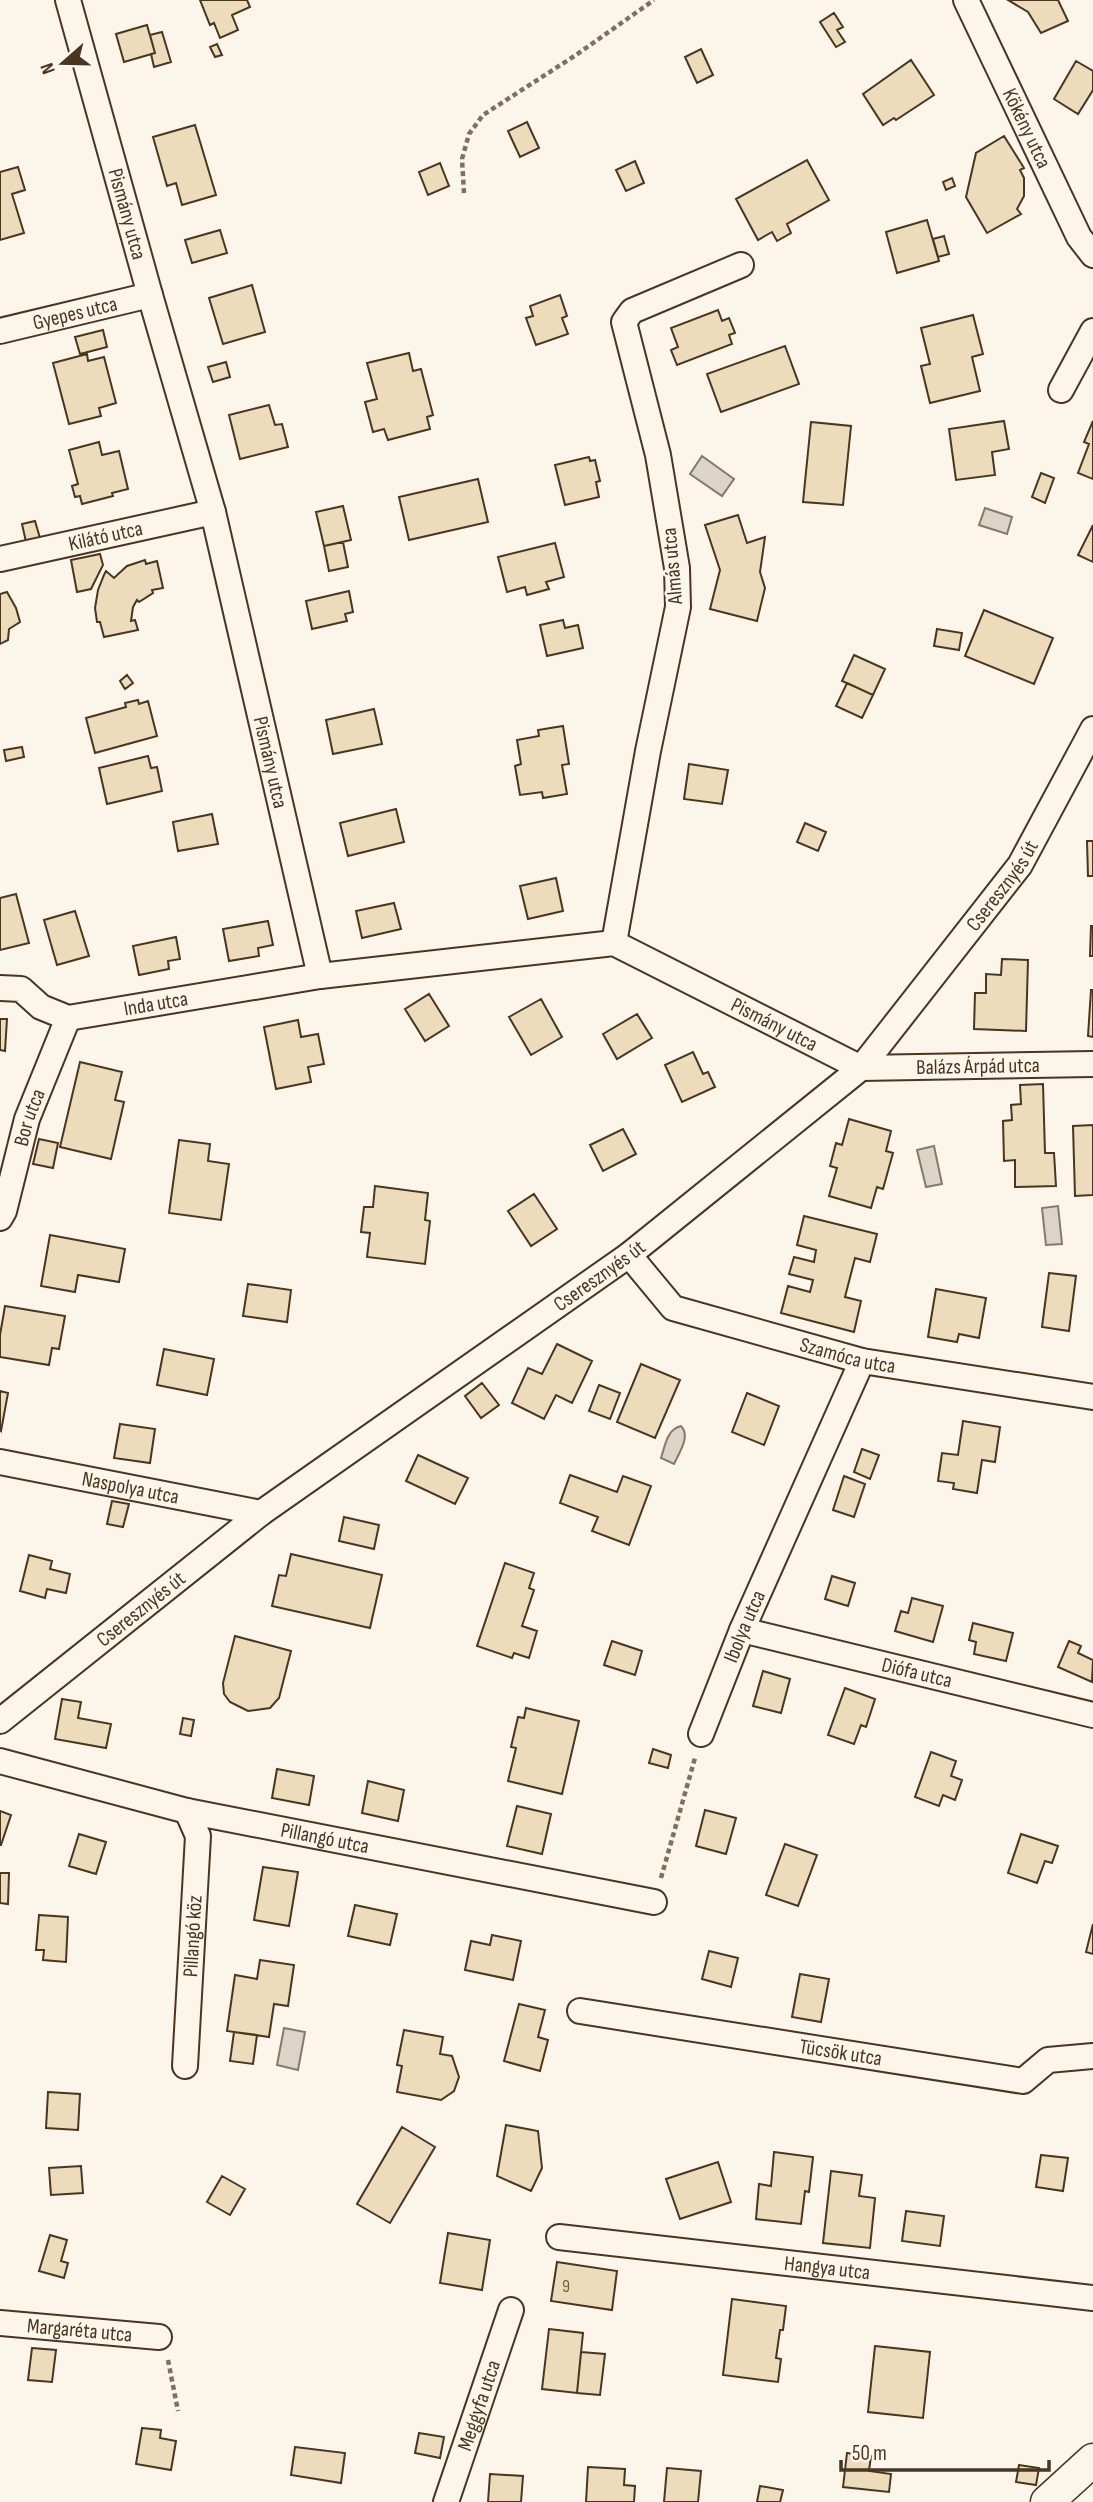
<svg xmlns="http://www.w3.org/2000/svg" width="1093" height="2502" font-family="'Sofia Sans Condensed',sans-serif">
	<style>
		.water { fill: #dcd4c6; stroke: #887966; stroke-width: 2 }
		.building { fill: #ecdcbc; stroke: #4a3520; stroke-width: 2 }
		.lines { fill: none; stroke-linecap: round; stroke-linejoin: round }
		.minor-casing { stroke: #4a3520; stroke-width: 28 }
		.tertiary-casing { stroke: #4a3520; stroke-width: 35 }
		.path { stroke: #7f6f5c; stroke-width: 4.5; stroke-dasharray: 5 3.5; stroke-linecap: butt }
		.minor { stroke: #fbf6e9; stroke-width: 24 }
		.tertiary { stroke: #fbf6e9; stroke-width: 32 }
		.labels { text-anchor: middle; stroke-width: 5; stroke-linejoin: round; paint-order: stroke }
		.number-label { font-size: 18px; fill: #725f47 }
		.street-label { font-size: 21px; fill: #4a3520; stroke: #fbf6e9 }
	</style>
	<rect width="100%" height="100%" fill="#fbf6e9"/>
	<path class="water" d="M702,456L734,479L722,496L690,474Z
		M985,508L1012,517L1007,534L979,525Z
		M934,1146L942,1184L926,1187L917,1150Z
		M1058,1206L1062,1244L1046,1245L1042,1208Z
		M681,1426C691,1436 679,1453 674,1464L661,1458C665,1446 667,1429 681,1426Z
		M284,2028L305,2032L298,2070L277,2065Z"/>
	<path class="building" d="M200,0H247L250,7L232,15L238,30L220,38L214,23L210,25Z
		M1008,0H1058L1068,21L1041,33L1028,12Z
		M834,13L843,27L837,30L845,42L836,47L820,22Z
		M147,25L155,53L124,62L116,34Z
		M162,32L171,62L154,67L151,54L155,53L150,35Z
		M217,44L222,55L215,57L210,47Z
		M701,49L713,75L697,83L685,57Z
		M911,60L934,95L896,120L894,118L883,125L863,94Z
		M1076,61L1093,71V90L1078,114L1054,99Z
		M527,122L539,148L520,157L508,131Z
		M195,125L216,195L182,205L176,183L167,186L153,137Z
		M1004,136L1024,168L1020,170L1024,178V196L1017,209L1021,214L987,233L966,197L976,153Z
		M807,160L829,200L787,224L791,233L777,241L772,232L758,240L736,199Z
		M635,161L644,183L626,191L616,170Z
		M440,163L449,186L428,195L419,172Z
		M18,167L25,190L12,194L24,233L0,240V172Z
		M952,178L955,186L946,190L943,182Z
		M927,220L939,261L897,273L886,232Z
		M220,230L227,253L192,263L185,240Z
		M944,236L949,254L938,257L933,239Z
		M252,285L265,332L223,344L209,298Z
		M560,295L567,316L562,318L568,334L536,345L526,318L533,316L530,306Z
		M718,310L722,321L729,318L735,333L729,335L732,344L677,365L671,350L678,347L671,328Z
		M973,315L983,354L972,357L980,391L930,403L921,366L930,364L921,328Z
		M103,330L107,347L80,354L75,337Z
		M785,346L799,384L721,412L707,374Z
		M409,353L413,371L421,369L433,415L427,417L430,429L388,440L384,429L373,432L365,402L377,399L367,363Z
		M87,354L88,361L104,357L116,403L99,408L101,416L69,424L53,363Z
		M226,362L230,377L213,382L208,367Z
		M269,405L275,425L282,424L288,447L240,459L229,415Z
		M1004,421L1009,449L992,452L995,475L956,480L949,429Z
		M1093,421V479L1078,473L1089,444L1084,442Z
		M811,422L851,426L843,505L803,502Z
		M99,442L102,455L119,451L128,489L112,493L113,496L82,504L80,496L75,497L72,486L78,484L69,450Z
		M589,457L590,461L595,460L600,481L596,482L599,497L565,505L555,465Z
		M1041,473L1054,478L1045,503L1032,497Z
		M478,479L488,522L409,540L399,497Z
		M343,506L351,540L324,546L316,512Z
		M738,515L747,543L765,537L760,572L765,588L757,621L710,609L720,570L705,525Z
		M35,521L40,538L26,542L22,524Z
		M1093,525V562L1078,555Z
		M343,542L348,567L329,571L324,546Z
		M555,543L564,577L546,582L549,589L527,595L525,587L507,592L498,557Z
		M100,554L103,565L91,589L77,592L71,560Z
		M145,560L146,564L157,561L163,588L152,590L153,593L139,602L137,600L133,607L131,621L135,620L138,630L104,637L100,622H97L95,608L98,590L104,575L106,571L114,578L127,566Z
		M349,591L353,612L345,614L347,621L312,629L306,601Z
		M7,592L16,608L20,622L9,629L8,640L0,644V594Z
		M984,610L1053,638L1034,684L965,656Z
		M563,620L565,628L578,625L583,648L547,656L540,625Z
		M937,629L962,633L959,650L934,646Z
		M854,655L885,669L873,695L842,681Z
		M127,675L133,683L125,689L120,681Z
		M847,683L873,695L862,718L836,706Z
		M138,700L139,704L148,701L157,736L95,753L86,718L126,707L125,703Z
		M374,709L382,744L333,754L326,720Z
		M563,726L569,764L562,765L567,794L543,798L542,792L520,795L515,766L521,764L517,740L539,736L538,730Z
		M22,747L24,757L6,761L4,750Z
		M148,756L151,768L157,767L162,791L107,804L99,768Z
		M689,764L728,770L722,804L684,799Z
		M396,809L404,842L348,856L340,823Z
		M212,814L218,844L178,851L173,822Z
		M805,823L826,832L818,851L797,842Z
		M1087,841H1093V876H1088Z
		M556,878L563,911L528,919L520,886Z
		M16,894L29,943L0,950V898Z
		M394,903L401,929L362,938L356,911Z
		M75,911L89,956L57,965L44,920Z
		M268,921L273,945L258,948L259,956L229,961L223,929Z
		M1091,926H1093V956H1090Z
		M176,937L180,959L168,961L169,969L139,975L133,946Z
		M1002,959L1028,960L1026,1031L974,1029L975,993H986V974L1001,975Z
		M1091,990H1093V1037L1088,1036Z
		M429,994L449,1026L425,1041L405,1009Z
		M541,999L562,1037L531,1055L509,1017Z
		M637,1014L652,1038L617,1059L603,1034Z
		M0,1019H7L5,1051L0,1050Z
		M298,1020L301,1037L318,1034L324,1064L308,1067L311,1082L276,1089L264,1027Z
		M693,1052L703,1074L708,1072L715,1087L682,1102L665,1065Z
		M80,1062L122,1072L115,1100L124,1102L111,1159L60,1147Z
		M1043,1084L1045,1153H1054L1056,1186L1015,1187V1160L1004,1161L1003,1121L1012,1120L1011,1105L1021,1104L1020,1085Z
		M849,1119L891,1131L886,1151L893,1153L883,1189L877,1187L871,1208L829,1196L837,1168L830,1166L836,1143L842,1145Z
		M1093,1125V1195L1075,1196L1073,1126Z
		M623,1129L636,1154L603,1171L590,1145Z
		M39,1139L58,1143L53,1168L33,1164Z
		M179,1140L210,1144L208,1161L229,1164L221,1220L169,1213Z
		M375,1186L428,1193L425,1220L430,1221L425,1264L367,1257L370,1233L361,1232L364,1207H373Z
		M534,1194L557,1229L531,1246L508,1211Z
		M804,1216L877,1234L870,1262L855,1258L845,1297L861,1301L854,1332L781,1313L788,1286L810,1292L813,1280L789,1274L794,1257L814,1262L816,1250L797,1245Z
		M50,1235L125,1249L119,1282L78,1275L75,1292L41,1286Z
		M1049,1273L1076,1276L1069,1331L1042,1327Z
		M248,1284L291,1290L287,1322L243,1316Z
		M936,1289L986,1298L979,1338L959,1334L957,1342L928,1337Z
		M5,1306L65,1316L59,1349L52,1348L49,1365L0,1357V1335Z
		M557,1344L592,1361L572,1403L556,1395L544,1419L512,1403L528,1368L542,1374Z
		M164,1349L214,1359L207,1395L157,1385Z
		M641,1364L680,1380L655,1438L617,1422Z
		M482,1383L499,1405L481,1418L465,1396Z
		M599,1385L620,1393L610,1419L589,1411Z
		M0,1391L8,1393L1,1431L0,1430Z
		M747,1393L779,1406L764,1445L732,1432Z
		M963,1421L1000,1427L995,1462L982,1460L977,1493L953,1489L954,1483L938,1481L942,1453L958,1455Z
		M120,1424L155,1429L150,1463L114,1458Z
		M862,1449L879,1455L870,1479L854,1472Z
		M418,1455L468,1478L455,1504L406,1481Z
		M570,1475L617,1492L623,1476L651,1486L629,1545L592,1531L598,1517L560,1503Z
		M844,1476L865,1484L854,1517L833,1510Z
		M112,1501L129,1504L123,1527L107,1524Z
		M344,1517L379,1525L374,1549L339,1541Z
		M291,1554L382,1575L370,1628L272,1606L279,1575L286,1576Z
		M29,1555L52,1561L50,1569L70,1574L66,1593L47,1589L45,1598L20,1591Z
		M505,1563L534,1573L529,1588L534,1590L522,1626L537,1631L529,1658L514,1653L512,1658L477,1646Z
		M832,1576L855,1583L848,1606L825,1599Z
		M912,1598L943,1606L933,1642L895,1631L901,1611L908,1613Z
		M973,1623L1013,1633L1006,1661L974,1654L976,1642L969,1640Z
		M235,1636L291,1651L279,1698L270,1708L248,1711L230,1702L224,1694L223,1683Z
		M612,1641L642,1651L635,1675L604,1665Z
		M1069,1641L1081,1646L1078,1653L1093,1660L1092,1682L1058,1667Z
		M763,1671L790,1679L781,1713L753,1706Z
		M845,1688L875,1699L866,1727L861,1725L854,1744L828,1735Z
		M62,1699L81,1702L78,1718L111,1724L106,1748L55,1739Z
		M526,1708L579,1721L562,1794L508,1781L516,1748L511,1747L518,1717L524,1718Z
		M183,1718L194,1720L191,1736L180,1734Z
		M653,1749L671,1755L668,1768L649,1763Z
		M931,1752L956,1761L951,1776L962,1780L955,1800L943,1795L939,1806L915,1797Z
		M277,1769L314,1776L309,1805L272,1798Z
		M368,1781L404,1790L398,1821L362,1813Z
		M517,1806L551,1814L542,1854L507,1846Z
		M705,1810L736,1818L726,1854L696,1846Z
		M0,1811L11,1815L1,1845H0Z
		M79,1834L106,1842L96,1874L69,1866Z
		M1021,1834L1058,1846L1052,1863L1045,1861L1037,1883L1008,1873Z
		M785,1844L817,1855L798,1906L766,1895Z
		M263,1867L298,1872L289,1926L254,1920Z
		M0,1873H9L8,1904L0,1903Z
		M355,1905L397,1914L390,1945L348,1936Z
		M39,1915L68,1917L66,1962L43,1960L44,1950H36Z
		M1093,1924V1954L1086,1952Z
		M492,1935L521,1941L513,1980L465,1970L471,1941L490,1945Z
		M709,1951L738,1958L731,1987L702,1979Z
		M260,1960L294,1965L288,2006L274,2004L269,2037L227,2031L235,1975L257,1979Z
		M800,1974L829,1979L821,2022L792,2017Z
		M519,2004L545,2010L538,2037L548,2040L540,2071L504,2061Z
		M404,2030L443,2037L440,2054L452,2056L459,2077L454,2091L441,2100L397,2092L402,2066L397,2065Z
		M234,2032L257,2035L253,2064L230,2061Z
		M48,2092L80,2094L78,2130L46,2128Z
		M506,2125L538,2131L542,2168L531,2191L497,2176Z
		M402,2127L435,2147L390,2223L357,2204Z
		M774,2152L813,2157L809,2192L805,2191L801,2224L756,2219L759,2184L771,2186Z
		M1041,2155L1068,2158L1063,2191L1036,2187Z
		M718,2162L731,2202L680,2219L666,2179Z
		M81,2166L83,2193L51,2195L49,2168Z
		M831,2171L862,2175L859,2196L875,2198L870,2248L823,2243Z
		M222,2176L245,2189L230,2215L207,2202Z
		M906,2211L944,2216L940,2246L902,2241Z
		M448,2233L490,2240L482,2290L440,2283Z
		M50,2235L67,2240L61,2261L68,2263L64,2278L39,2271Z
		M557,2262L617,2271L612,2310L551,2301Z
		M732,2299L786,2306L783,2330H780L776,2358L781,2359L778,2382L723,2375Z
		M549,2329L583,2333L577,2393L542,2389Z
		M875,2346L930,2352L923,2418L868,2412Z
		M32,2348L56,2350L52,2382L28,2380Z
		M581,2352L605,2354L600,2395L577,2393Z
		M142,2428L161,2430L160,2438L176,2441L171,2470L136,2464Z
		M419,2433L444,2437L440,2458L415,2453Z
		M295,2447L345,2453L341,2483L291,2475Z
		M847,2453L871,2456L869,2471L891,2474L889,2492L843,2487Z
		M1019,2465L1039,2468L1036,2485L1016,2482Z
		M588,2467L625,2469L624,2485L635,2486L634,2502H586Z
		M667,2468L701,2471L698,2502H664Z
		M490,2474L523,2476L521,2502H488Z
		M760,2486L783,2490L780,2502H757Z"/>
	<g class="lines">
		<g class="minor-casing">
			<g id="minor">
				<path id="s1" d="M68,0L150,295L213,512L320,976L614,943L861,1068L1093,1064"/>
				<path id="s2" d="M966,0L1079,237L1093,255"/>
				<path id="s3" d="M0,331L150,295"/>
				<path d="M1061,390L1093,331"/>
				<path id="s4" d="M0,559L213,512"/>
				<path d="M614,943L648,751L678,607L677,568L658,455L624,322L632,311L741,265"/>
				<path id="s5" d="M0,988L21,989L41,1007L68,1018L320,976"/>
				<path id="s6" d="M0,1218L4,1211L27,1119L68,1018"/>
				<path id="s7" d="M629,1255L673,1308L862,1361L1093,1397"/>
				<path id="s8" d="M0,1462L261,1513"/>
				<path id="s9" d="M742,1630L1093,1715"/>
				<path id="s10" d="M0,1721L261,1513L629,1255L861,1068L1020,865L1093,729"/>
				<path id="s11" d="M701,1734L742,1630L862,1361"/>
				<path id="s12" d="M0,1761L187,1811L654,1902"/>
				<path id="s13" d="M580,2011L1023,2081L1048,2060L1093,2056"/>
				<path id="s14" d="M185,2066L198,1836L187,1811"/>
				<path id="s15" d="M559,2237L1093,2298"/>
				<path id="s16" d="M0,2323L159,2337"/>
				<path id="s17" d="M446,2502L511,2310"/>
			</g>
		</g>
		<g class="tertiary-casing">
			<path id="tertiary" d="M1047,2502L1093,2460"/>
		</g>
		<path class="path" d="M464,193L462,159L469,134L483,115L576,55L654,0
			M661,1878L695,1758
			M168,2360L178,2411"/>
		<use href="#minor" class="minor"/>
		<use href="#tertiary" class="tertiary"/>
	</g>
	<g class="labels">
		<g class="number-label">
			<text x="566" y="2292">9</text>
		</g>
		<g class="street-label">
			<text dy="7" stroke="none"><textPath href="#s2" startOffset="142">Kökény utca</textPath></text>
			<text dy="7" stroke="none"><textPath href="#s1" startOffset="222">Pismány utca</textPath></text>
			<text dy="7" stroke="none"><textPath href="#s3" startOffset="77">Gyepes utca</textPath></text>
			<text dy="7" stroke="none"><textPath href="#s4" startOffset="108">Kilátó utca</textPath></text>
			<text transform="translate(672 566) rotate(-95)" y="7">Almás utca</text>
			<text dy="7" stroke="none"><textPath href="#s1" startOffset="789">Pismány utca</textPath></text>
			<text dy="7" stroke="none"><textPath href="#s10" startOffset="1312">Cseresznyés út</textPath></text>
			<text dy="7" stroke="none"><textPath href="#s5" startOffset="166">Inda utca</textPath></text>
			<text dy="7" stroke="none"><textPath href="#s1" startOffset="1484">Pismány utca</textPath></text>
			<text dy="7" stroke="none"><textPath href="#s1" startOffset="1698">Balázs Árpád utca</textPath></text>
			<text dy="7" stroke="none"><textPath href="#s6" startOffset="105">Bor utca</textPath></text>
			<text dy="7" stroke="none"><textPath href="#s10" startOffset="747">Cseresznyés út</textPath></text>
			<text dy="7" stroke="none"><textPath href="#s7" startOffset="250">Szamóca utca</textPath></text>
			<text dy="7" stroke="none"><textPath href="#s8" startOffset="133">Naspolya utca</textPath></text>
			<text dy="7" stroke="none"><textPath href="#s10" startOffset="180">Cseresznyés út</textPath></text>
			<text dy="7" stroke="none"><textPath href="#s11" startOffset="116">Ibolya utca</textPath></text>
			<text dy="7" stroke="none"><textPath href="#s9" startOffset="180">Diófa utca</textPath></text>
			<text dy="7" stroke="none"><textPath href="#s12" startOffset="334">Pillangó utca</textPath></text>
			<text dy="7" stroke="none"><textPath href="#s14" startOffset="130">Pillangó köz</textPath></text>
			<text dy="7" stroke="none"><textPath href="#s13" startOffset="264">Tücsök utca</textPath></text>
			<text dy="7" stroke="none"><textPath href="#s15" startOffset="270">Hangya utca</textPath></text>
			<text dy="7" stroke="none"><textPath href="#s16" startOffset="80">Margaréta utca</textPath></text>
			<text dy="7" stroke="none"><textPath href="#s17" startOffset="102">Meggyfa utca</textPath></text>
		</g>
	</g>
	<g transform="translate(63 63) rotate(250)" stroke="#fbf6e9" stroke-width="5" paint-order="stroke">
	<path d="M0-5L12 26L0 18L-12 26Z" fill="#4a3520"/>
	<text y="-10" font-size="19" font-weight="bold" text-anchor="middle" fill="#4a3520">N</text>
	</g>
	<path d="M841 2460v10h208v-10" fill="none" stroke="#4a3520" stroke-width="3.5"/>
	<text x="852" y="2460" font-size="21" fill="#4a3520" stroke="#fbf6e9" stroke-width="5" paint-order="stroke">50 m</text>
</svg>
